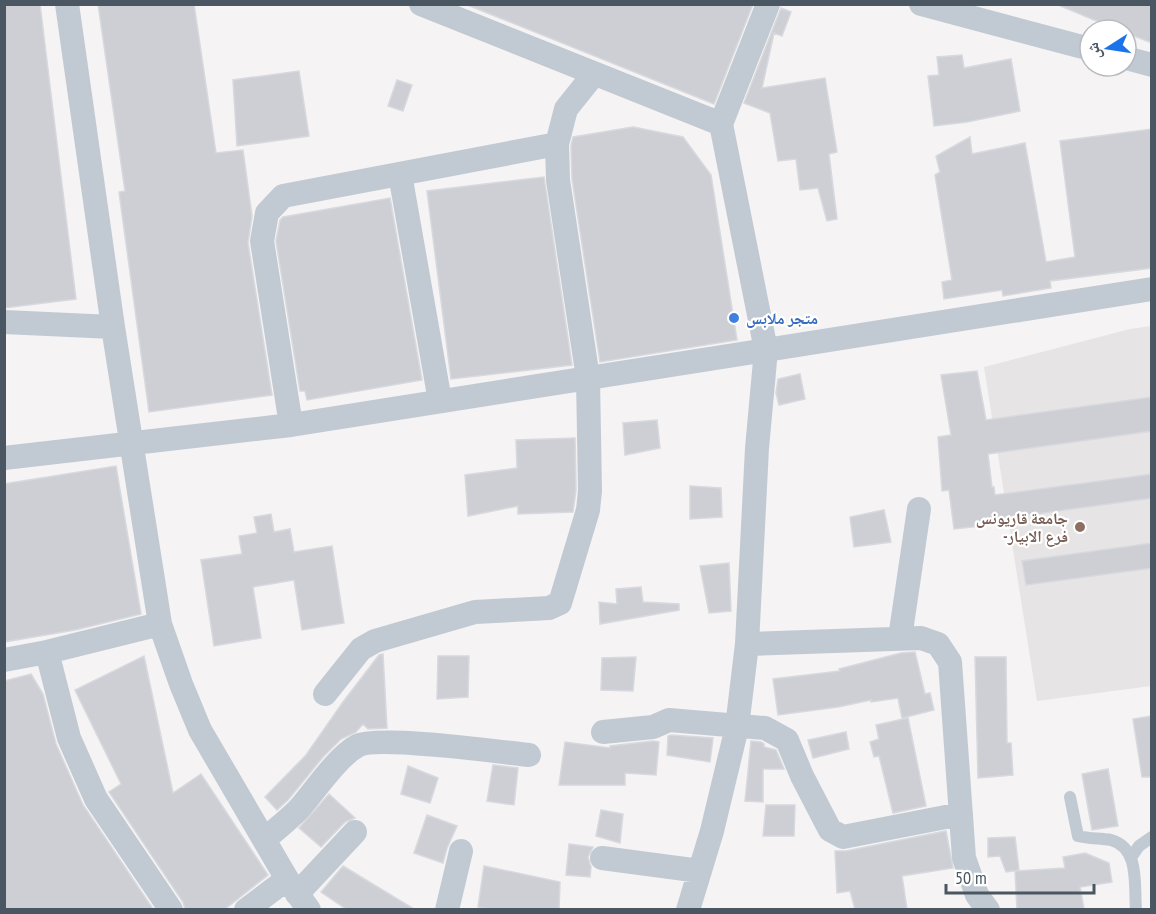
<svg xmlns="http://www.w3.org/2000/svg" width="1156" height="914" font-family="'PT Sans Narrow','Noto Naskh Arabic',sans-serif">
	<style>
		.education { fill: #e6e4e5 }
		.building { fill: #cdcfd5; stroke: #d7d9de; stroke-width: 1.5 }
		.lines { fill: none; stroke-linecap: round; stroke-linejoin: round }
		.lane { stroke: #c1cad2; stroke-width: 12 }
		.street { stroke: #c1cad2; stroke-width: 24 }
		.shop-dot { fill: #3f7fe0; stroke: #fff; stroke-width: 2 }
		.education-dot { fill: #8d6e63; stroke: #fff; stroke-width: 2 }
		.labels { text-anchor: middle; stroke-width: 4.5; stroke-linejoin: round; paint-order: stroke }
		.shop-label { font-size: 16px; font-weight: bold; fill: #366cbe; stroke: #fff; text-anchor: start }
		.education-label { font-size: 16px; font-weight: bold; fill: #785e54; stroke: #fff; text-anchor: end }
	</style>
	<rect width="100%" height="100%" fill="#f5f3f3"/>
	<path class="education" d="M1151,326V686L1037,701L984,367L1130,329Z"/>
	<path class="building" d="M4,4H40L76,299L4,308Z
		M98,4H194L216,153L243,150L252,216L248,243L272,395L149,412L119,192L125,191Z
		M465,4H753L714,104Z
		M1056,4H1152V43L1126,33V30H1118Z
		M781,8L791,12L782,36L774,33L762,88L825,78L837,152L829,154L837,219L827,221L818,188L800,190L796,159L778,161L770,113L744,103Z
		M962,55L964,68L1011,59L1020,111L967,122L934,126L928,76L939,75L937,57Z
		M299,71L309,136L237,146L233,80Z
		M397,80L412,85L403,111L388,106Z
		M633,127L683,137L711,175L737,340L600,362L572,179L571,146L573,137Z
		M1152,129V268L1050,281L1051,288L1003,296L1002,290L944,299L942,282L952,280L935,175L940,172L936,156L970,137L972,154L1025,143L1046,262L1075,257L1060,141Z
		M544,177L572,365L451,379L427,191Z
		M390,198L422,380L307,400L305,391H300L276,241L280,220L283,217Z
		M977,371L986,420L1152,397V431L988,454L992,487H994L995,495L1152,474V498L999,519L1000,524L954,529L949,490L942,491L938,437L951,435L941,375Z
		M800,374L805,399L779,405L776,393L778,379Z
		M657,420L660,448L625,455L623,423Z
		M575,438L576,490L573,512L518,514V506L468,516L465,475L517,468L516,440Z
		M116,466L141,614L75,630L4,642V484Z
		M690,486L721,488L722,517L690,519Z
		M884,510L891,542L854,547L850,517Z
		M271,514L274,532L290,529L294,552L332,546L344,623L302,630L294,580L253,587L261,638L214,646L201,560L242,554L239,536L257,533L254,517Z
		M1152,543V568L1026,585L1022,561Z
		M729,563L731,611L709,613L700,566Z
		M641,587L643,602L679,604V610L600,624L599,602L617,604L616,589Z
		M915,652L925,694L930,693L934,710L902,718L898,698L871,702V700L838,707L778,715L773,679L840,671L839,669L901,653Z
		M383,654L387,728L368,729L363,724L356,732L341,739L323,757L288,800L277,810L265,797L306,755L343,702L379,655Z
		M144,656L173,793L201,774L268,875L225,909H185L183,902L109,792L121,784L75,690Z
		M438,656H469L468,697L437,699Z
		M636,657L633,691L601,690L602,658Z
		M975,657H1006L1007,743H1011L1013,775L978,778Z
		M31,674L43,694L56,744L83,805L153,909H4V681Z
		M1152,716V777H1142L1133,719Z
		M908,718L926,806L893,813L879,756L874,757L870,742L879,739L876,725Z
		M846,732L849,749L813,758L808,740Z
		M671,735L713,738L710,762L667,755L668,736Z
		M653,741L659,742L656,775L625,773V785H559L565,742L610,748V746Z
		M751,741L761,742L764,744V747L776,750L784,769H763V802L745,801Z
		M493,765L518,768L514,805L487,801Z
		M408,766L438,778L430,803L401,794Z
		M1108,769L1118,826L1092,830L1082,774Z
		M329,794L355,818L345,822L321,847L299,828Z
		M766,805H795L794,836H763Z
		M601,810L623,814L620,843L596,836Z
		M427,815L457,826L447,848L443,863L414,853Z
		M946,831L953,868L902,876L907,909H855L850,891L837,893L835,851H846Z
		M1015,837L1019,870L1006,872L1000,856L988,857V838Z
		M569,844L593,847L588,857L591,867L590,877L566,875Z
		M1085,853L1109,863L1112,882L1080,887L1084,909H1017L1015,871L1065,868L1063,857Z
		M343,866L414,909H346L321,892Z
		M484,866L560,882L559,909H488L478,907Z"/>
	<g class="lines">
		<path class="lane" d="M1070,797L1078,836C1089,839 1100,838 1111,840C1140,848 1134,885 1136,910
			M1132,856L1139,846L1152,837"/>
		<path class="street" d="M67,4L113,327L160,624L181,684L200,730L287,879L309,910
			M421,4L721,124
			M921,4L1090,49
			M1126,58L1152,65
			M400,174L440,401
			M4,322L113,327
			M291,425L262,241L267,213L283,196L557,144
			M4,458L291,425L1152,289
			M900,638L919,509
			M747,644L921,638L938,644L950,662L964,858L977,895L988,910
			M47,652L69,738L96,799L171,910
			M4,660L47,652L160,624
			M325,694L361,649L375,641L475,612L549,608L560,603L588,510L590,491L588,378L558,180L557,144L566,109L594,74
			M603,732L653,727L669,720L765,728L787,740L802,776L830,830L843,837L961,814
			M264,840C275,830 287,821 298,810C314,792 337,757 357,746C377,735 500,752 529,755
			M602,858L700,871
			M297,894L355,832
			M246,910L287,879
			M447,910L461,851
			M688,910L712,831L737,727L747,644L757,448L766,350L721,124L768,4"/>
	</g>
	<circle class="shop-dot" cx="734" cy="318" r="6"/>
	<circle class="education-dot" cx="1080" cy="527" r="6"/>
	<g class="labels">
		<g class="shop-label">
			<text x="746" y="324">متجر ملابس</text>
		</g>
		<g class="education-label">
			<text x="1068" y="524">جامعة قاريونس<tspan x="1068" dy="18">-فرع الابيار</tspan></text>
		</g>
	</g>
	<rect width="1156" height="914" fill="none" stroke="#4a5661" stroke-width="12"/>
	<g transform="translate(1108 48) rotate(258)"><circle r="28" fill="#ffffff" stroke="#b7bbc0" stroke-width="1.5"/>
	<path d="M0-4.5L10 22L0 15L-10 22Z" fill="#1a73e8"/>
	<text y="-9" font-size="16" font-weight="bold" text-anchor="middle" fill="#4a5661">ش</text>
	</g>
	<path d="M946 884v9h148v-9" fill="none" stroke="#4a5661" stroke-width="3"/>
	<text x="955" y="884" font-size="18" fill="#4a5661" stroke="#ffffff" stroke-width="4.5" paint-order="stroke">50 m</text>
</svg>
